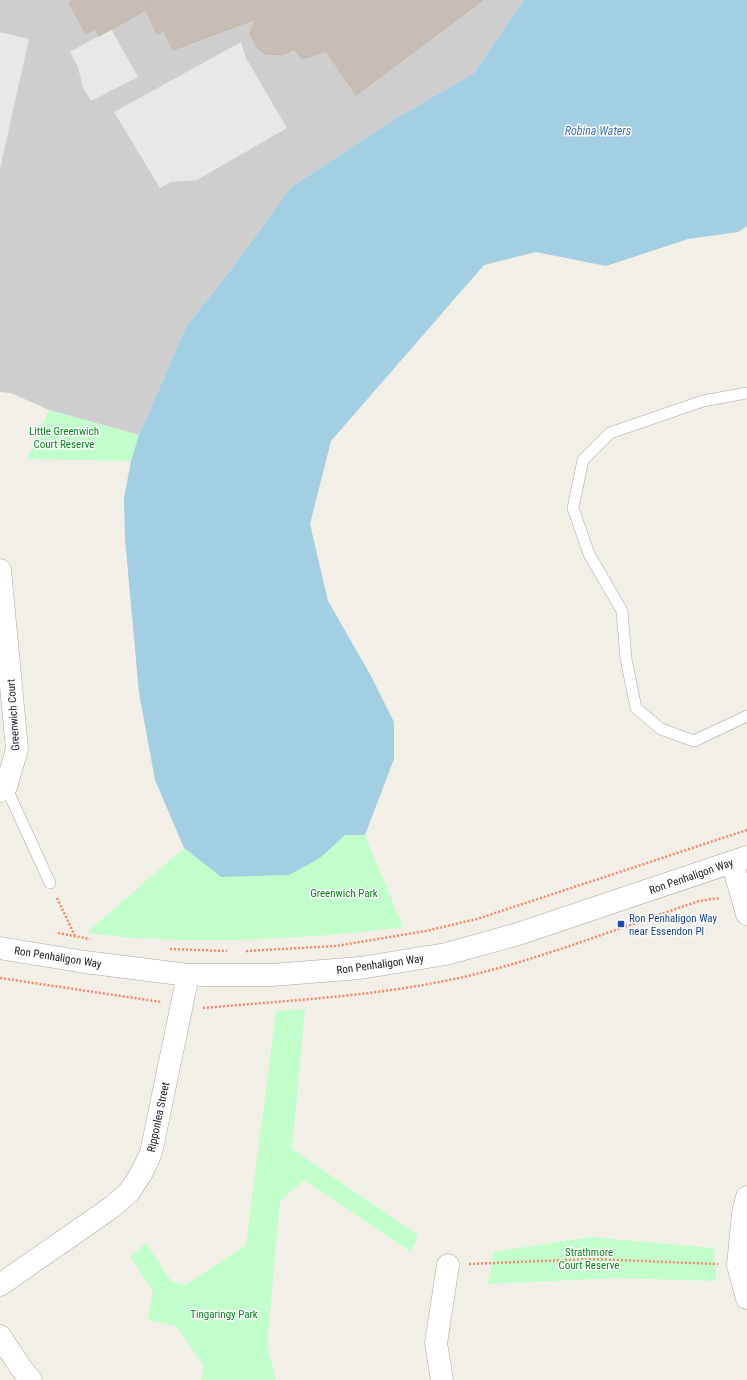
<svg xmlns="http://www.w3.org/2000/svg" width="747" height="1380" font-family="'Roboto Condensed',sans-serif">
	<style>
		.religious { fill: #cecece }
		.park { fill: #c1fecb }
		.parking { fill: #e8e8e8 }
		.water { fill: #a3cfe2 }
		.building { fill: #c6beb5; stroke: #c5b6a7 }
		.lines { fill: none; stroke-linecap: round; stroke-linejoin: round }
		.service-casing { stroke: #a7a7a7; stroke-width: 12 }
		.minor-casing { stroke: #a7a7a7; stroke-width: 23 }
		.tertiary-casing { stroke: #a7a7a7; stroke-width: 23 }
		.path { stroke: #ff856a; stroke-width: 2.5; stroke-dasharray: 2 2; stroke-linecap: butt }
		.service { stroke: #fff; stroke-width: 11 }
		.minor { stroke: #fff; stroke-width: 22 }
		.tertiary { stroke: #fff; stroke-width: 22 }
		.transit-dot { fill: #1a4fb4; stroke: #fff; stroke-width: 1.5 }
		.labels { text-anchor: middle; stroke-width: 3; stroke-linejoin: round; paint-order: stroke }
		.park-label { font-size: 11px; fill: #028a19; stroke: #fff }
		.street-label { font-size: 11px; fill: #202020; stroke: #fff }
		.transit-label { font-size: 11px; fill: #164399; stroke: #fff; text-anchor: start }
		.water-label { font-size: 12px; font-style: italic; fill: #4375b9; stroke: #fff }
	</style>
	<rect width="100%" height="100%" fill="#f2efe6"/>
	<path class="religious" d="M0,0H524L474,73L395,119L291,187L233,267L186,327L139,435L49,410L11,393L0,392Z"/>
	<path class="park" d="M49,410L139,435L131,461L27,459Z
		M345,835H365L403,927C321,938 238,942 155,939C132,939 109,935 86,933L184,848L221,877L320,858Z
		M305,1009L292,1149L418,1235L411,1252L304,1180L280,1201L267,1347L276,1380H201L204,1366L176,1326L148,1320L153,1291L130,1257L146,1243L171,1281L185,1285L246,1245L276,1011Z
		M590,1237L714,1248L716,1281L615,1278L488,1284L494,1252Z"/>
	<path class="parking" d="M111,29L138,77L91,101L83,88L78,67L70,52Z
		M0,32L29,39L0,169Z
		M241,42L246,58L287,128L197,180L171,182L160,188L114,112Z"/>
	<path class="water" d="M524,0H747V226L738,232L688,239L606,266L536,252L484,265L331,441L310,524L328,601L371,676L394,722V759L365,835H345L320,858L289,875L221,877L184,848L155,780L139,693L125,539L124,498L131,461L139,435L186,327L233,267L291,187L395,119L474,73Z"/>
	<path class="building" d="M75,0H138L140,2L146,0H483L356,95L326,51L302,59L294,49L282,55L266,54L257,48L250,33L256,19L173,50L164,31L157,34L146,10L99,36L96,28L86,34L69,3Z"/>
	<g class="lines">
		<g class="service-casing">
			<path id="service" d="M747,393L703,401L610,433L583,460L573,508L589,554L622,611L626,659L636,708L661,729L694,741L747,716
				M6,787L50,883"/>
		</g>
		<g class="minor-casing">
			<path id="minor" d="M0,570L17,749L6,787L0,791
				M732,862L747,914
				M747,1197L743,1213L738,1265L747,1298
				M0,1285L112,1207L129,1192L141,1174L151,1153L188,975
				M0,1336L21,1368L31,1380
				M442,1380L436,1343L448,1265"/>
		</g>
		<g class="tertiary-casing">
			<path id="tertiary" d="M0,948L85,962L188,975H272L360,968L446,954L518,934L747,857"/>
		</g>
		<path class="path" d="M57,898L75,936
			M58,933L90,939
			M170,949L227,951
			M246,951L336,946L426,931L477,919L747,830
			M0,978L161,1002
			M203,1008C293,1000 384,996 472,975C549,956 624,926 699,901L720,898
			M469,1264L591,1259L718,1264"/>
		<use href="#service" class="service"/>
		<use href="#minor" class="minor"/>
		<use href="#tertiary" class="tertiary"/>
	</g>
	<rect class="transit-dot" x="617" y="920" width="8" height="8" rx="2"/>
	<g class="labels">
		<g class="park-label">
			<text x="64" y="435">Little Greenwich<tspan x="64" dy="13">Court Reserve</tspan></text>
			<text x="344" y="897">Greenwich Park</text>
			<text x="589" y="1256">Strathmore<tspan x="589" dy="13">Court Reserve</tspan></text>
			<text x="224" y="1318">Tingaringy Park</text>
		</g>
		<g class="street-label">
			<text transform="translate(13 715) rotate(-94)" y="4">Greenwich Court</text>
			<text transform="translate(691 876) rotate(-19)" y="4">Ron Penhaligon Way</text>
			<text transform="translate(58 957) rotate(9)" y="4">Ron Penhaligon Way</text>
			<text transform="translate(380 964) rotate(-8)" y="4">Ron Penhaligon Way</text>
			<text transform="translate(158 1117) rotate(-78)" y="4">Ripponlea Street</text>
		</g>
		<g class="transit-label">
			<text x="629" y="922">Ron Penhaligon Way<tspan x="629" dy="13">near Essendon Pl</tspan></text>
		</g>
		<g class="water-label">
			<text x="598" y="135">Robina Waters</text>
		</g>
	</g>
</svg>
